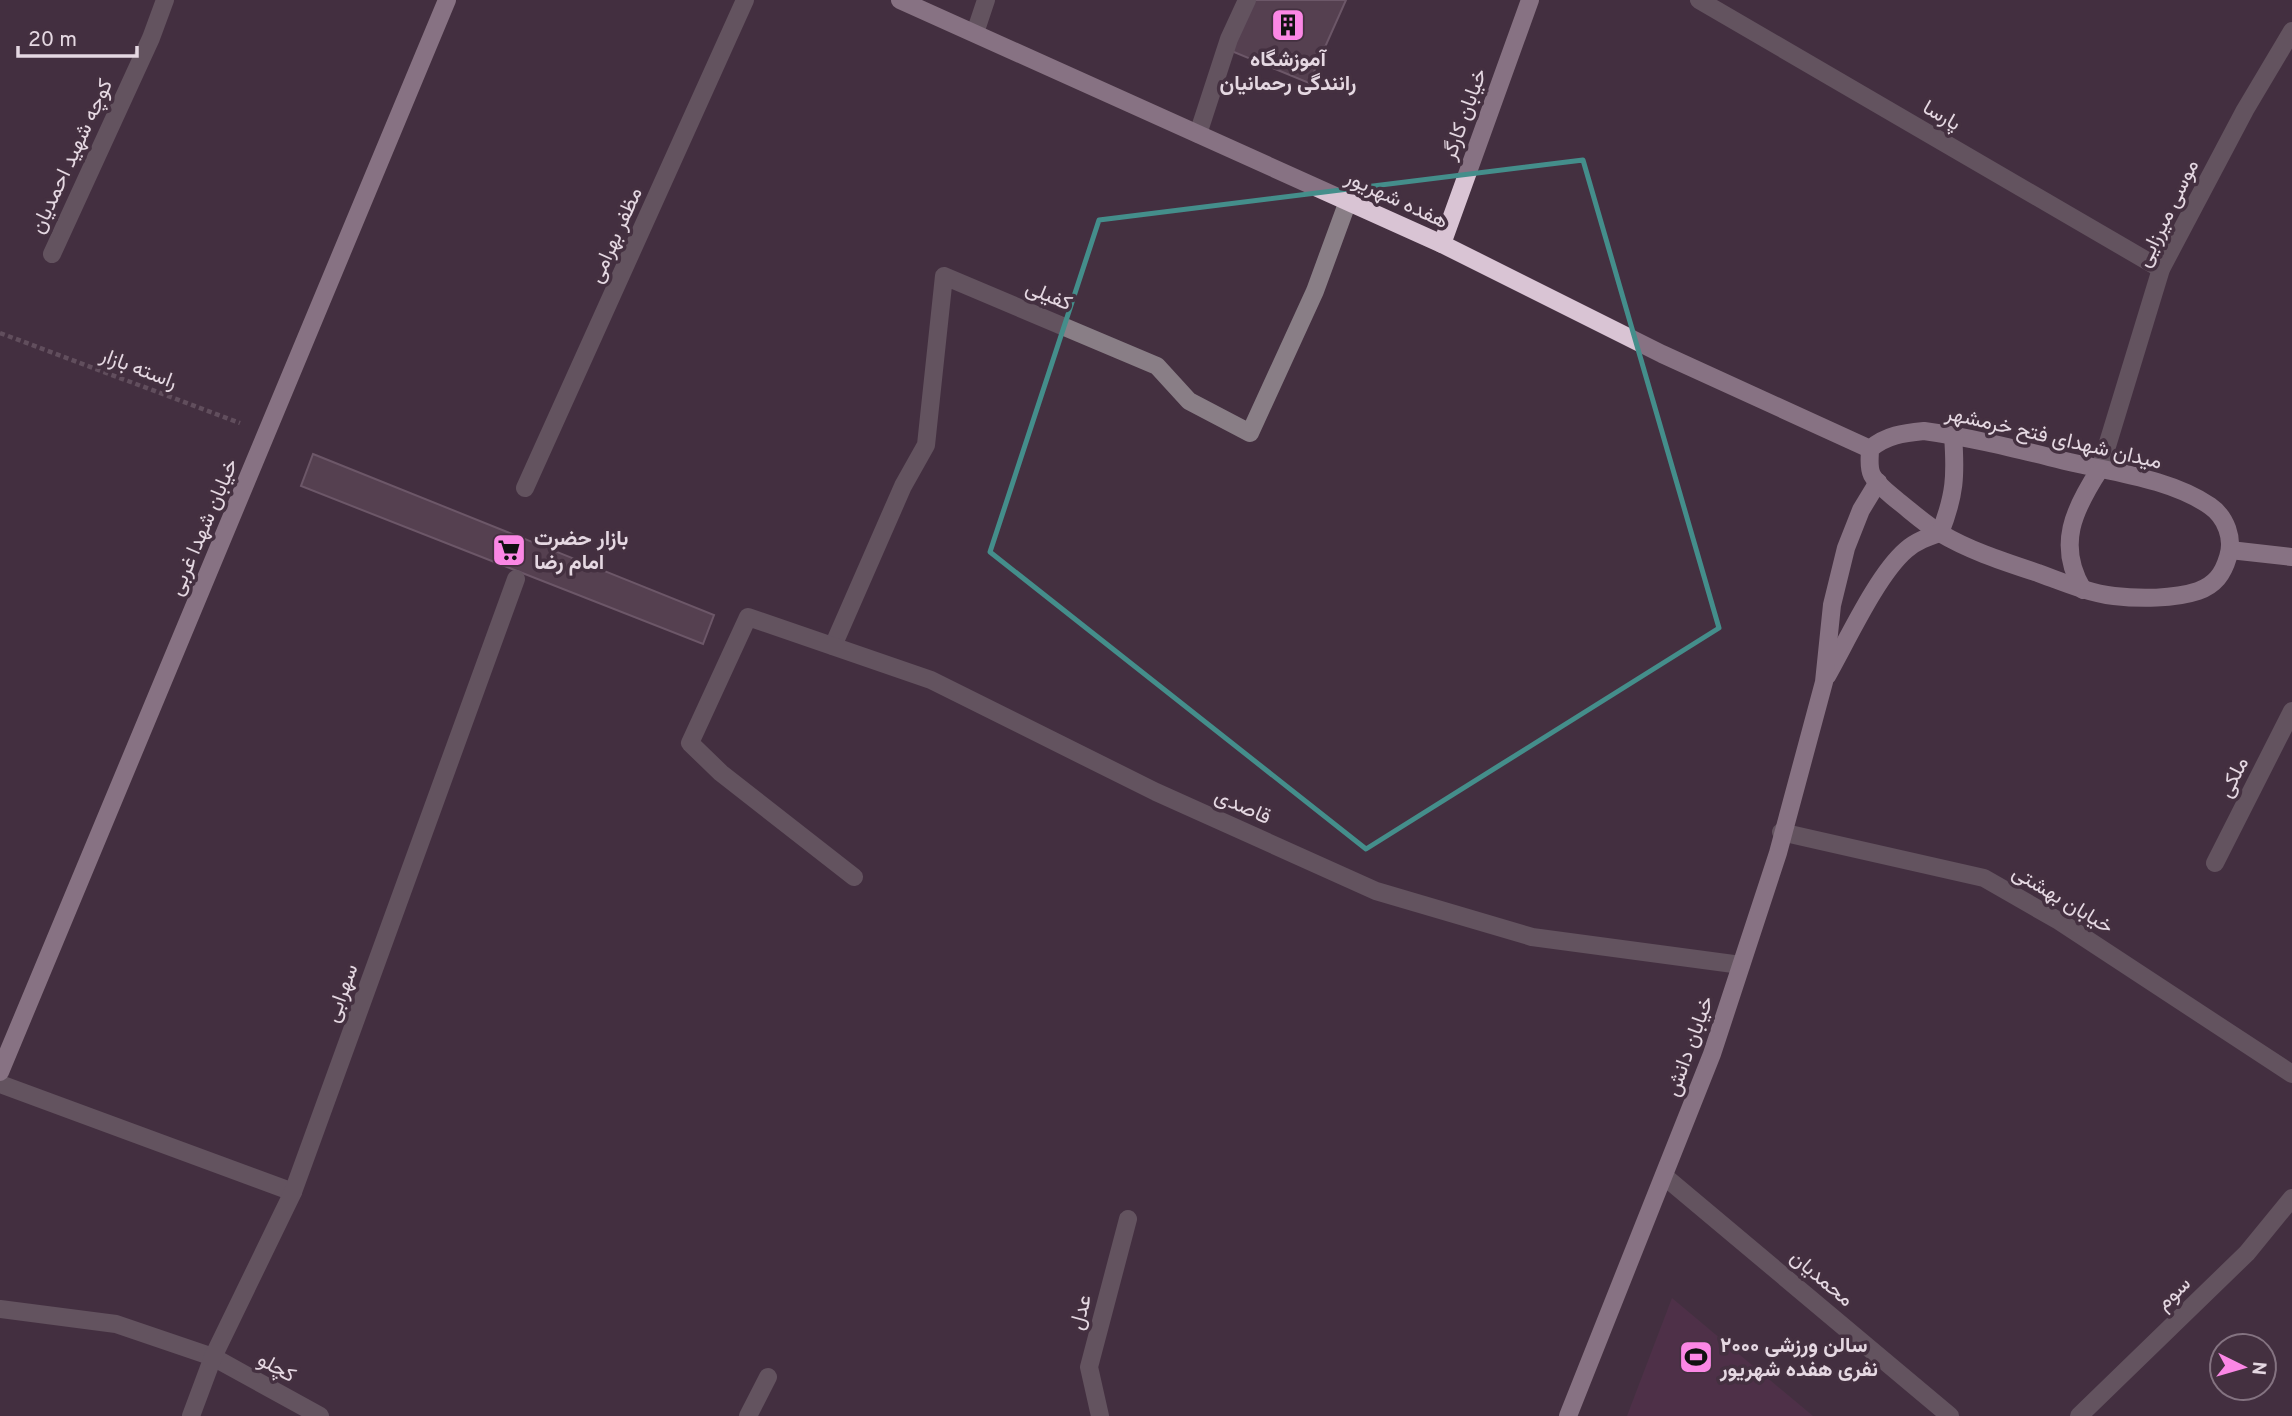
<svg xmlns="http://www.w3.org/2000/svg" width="2292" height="1416" viewBox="0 0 2292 1416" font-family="Overpass,Vazirmatn,sans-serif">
<rect width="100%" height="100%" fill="#443040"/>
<polygon fill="#5b3253" points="1672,1298 1813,1416 1627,1416"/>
<g fill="#6a5465" stroke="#9e8799" stroke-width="2">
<polygon points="1251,0 1346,0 1309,83 1229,50"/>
<polygon points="313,454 714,615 703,644 301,486"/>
</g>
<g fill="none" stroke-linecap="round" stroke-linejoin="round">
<polyline stroke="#857481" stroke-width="4.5" stroke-dasharray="5 3.5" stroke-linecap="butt" points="0,333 240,423"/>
<g stroke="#897e86" stroke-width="18">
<polyline points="1699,0 2161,269"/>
<polyline points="975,33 986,0"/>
<polyline points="1198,134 1229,39 1247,0"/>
<polyline points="52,254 151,38 165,0"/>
<polyline points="2100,469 2161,269 2245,110 2292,31"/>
<polyline points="525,488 745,0"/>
<polyline points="833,646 903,486 926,445 944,276 1157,366 1189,401 1250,433 1315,291 1348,201"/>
<polyline points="1781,832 1984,878 2059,921 2292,1074"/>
<polyline points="2215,863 2292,711"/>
<polyline points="854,877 721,773 690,743 748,617 931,680 1156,792 1376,891 1532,937 1741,965"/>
<polyline points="0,1084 293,1192"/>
<polyline points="1664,1176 1950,1416"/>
<polyline points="0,1309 116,1324 213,1357 320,1416"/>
<polyline points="191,1416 213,1357 293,1192 516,579"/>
<polyline points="748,1416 768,1377"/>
<polyline points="1100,1416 1089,1367 1128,1219"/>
<polyline points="2079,1416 2247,1253 2292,1198"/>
</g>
<g stroke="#d9c4d4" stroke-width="18">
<polyline points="900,0 1442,244 1662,354 1870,449"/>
<polyline points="1442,244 1530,0"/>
<path d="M1924,431c51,7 100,20 150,32 44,10 98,17 136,43 16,11 24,33 18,51 -5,17 -13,28 -30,34 -24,8 -59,8 -84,5 -26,-3 -51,-14 -76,-23 -33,-11 -68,-22 -98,-40 -15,-9 -28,-21 -42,-32 -8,-7 -21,-16 -26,-26 -4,-8 -2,-18 -2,-26 16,-14 34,-16 54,-18z"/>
<polyline points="2230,550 2292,557"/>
<path d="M2083,590c-27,-45 -9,-81 17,-121"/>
<path d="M1827,676c20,-35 50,-101 79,-126 10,-9 22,-13 34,-17 15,-38 16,-57 13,-98"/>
<polyline points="0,1072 447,0"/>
<polyline points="1568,1416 1712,1054 1778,853 1824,682 1832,605 1846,548 1861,510 1878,482"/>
</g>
</g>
<path d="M0 0H2292V1416H0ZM1583,160l136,468 -353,221 -376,-297 109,-332z" fill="#443040" fill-opacity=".55" fill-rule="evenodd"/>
<path fill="none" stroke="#448e8b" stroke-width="5" stroke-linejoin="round" d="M1583,160l136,468 -353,221 -376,-297 109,-332z"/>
<defs>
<g id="building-square" transform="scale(1.75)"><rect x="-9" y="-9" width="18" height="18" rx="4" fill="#fb87e5" stroke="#443040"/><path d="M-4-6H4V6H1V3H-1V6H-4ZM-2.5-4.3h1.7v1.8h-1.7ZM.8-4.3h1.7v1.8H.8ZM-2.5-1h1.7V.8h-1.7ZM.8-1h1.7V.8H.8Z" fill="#111"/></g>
<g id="supermarket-square" transform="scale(1.75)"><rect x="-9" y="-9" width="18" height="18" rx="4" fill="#fb87e5" stroke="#443040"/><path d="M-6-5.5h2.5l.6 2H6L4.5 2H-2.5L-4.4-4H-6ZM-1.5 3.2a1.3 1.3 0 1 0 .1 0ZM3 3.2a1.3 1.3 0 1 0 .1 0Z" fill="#111"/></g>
<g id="stadium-square" transform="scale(1.75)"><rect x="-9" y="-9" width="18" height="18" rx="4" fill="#fb87e5" stroke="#443040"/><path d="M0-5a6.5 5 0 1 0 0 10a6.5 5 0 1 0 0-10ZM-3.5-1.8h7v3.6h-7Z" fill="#111"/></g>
</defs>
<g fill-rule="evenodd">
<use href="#building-square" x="1288" y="25"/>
<use href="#supermarket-square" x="509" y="550"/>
<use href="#stadium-square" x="1696" y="1357"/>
</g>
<g text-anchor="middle" stroke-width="7" stroke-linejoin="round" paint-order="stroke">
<g font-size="21" font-weight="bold" fill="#e5d8e2" stroke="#443040" text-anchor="start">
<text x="1288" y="66" text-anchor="middle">آموزشگاه<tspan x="1288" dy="24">رانندگی رحمانیان</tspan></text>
<text x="534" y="545">بازار حضرت<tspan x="534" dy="24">امام رضا</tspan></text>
<text x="1720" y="1352">سالن ورزشی ۲۰۰۰<tspan x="1720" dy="24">نفری هفده شهریور</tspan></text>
</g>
<g font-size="21" fill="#e5d8e2" stroke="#443040">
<text transform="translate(1464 114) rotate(-70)" y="7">خیابان کارگر</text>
<text transform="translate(1942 115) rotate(30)" y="7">پارسا</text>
<text transform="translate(71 156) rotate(-65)" y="7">کوچه شهید احمدیان</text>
<text transform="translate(1397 199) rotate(25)" y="7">هفده شهریور</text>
<text transform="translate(2167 213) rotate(-64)" y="7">موسی میرزایی</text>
<text transform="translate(615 235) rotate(-66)" y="7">مظفر بهرامی</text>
<text transform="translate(1049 295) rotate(23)" y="7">کفیلی</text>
<text transform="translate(139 368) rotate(21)" y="7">راسته بازار</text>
<text transform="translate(2054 437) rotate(13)" y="7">میدان شهدای فتح خرمشهر</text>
<text transform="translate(203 527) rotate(-67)" y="7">خیابان شهدا غربی</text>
<text transform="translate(2233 777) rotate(-63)" y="7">ملکی</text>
<text transform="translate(1243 806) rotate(24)" y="7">قاصدی</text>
<text transform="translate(2063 899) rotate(31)" y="7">خیابان بهشتی</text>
<text transform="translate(341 993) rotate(-70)" y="7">سهرابی</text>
<text transform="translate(1689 1046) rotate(-70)" y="7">خیابان دانش</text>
<text transform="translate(1822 1278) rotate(40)" y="7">محمدیان</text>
<text transform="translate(2173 1293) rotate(-44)" y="7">سوم</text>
<text transform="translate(1080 1312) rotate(-75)" y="7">عدل</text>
<text transform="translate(277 1367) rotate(29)" y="7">کچلو</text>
</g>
</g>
<g transform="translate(2243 1367) rotate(95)"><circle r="33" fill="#443040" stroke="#847381" stroke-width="2"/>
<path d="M0-5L12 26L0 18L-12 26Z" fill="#fb87e5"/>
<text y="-10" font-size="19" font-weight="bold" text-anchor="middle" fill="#e5d8e2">N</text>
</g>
<path d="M18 46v10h119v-10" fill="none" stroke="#e5d8e2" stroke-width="3.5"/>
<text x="28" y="46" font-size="21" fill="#e5d8e2" stroke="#443040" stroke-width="5" paint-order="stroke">20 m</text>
</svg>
